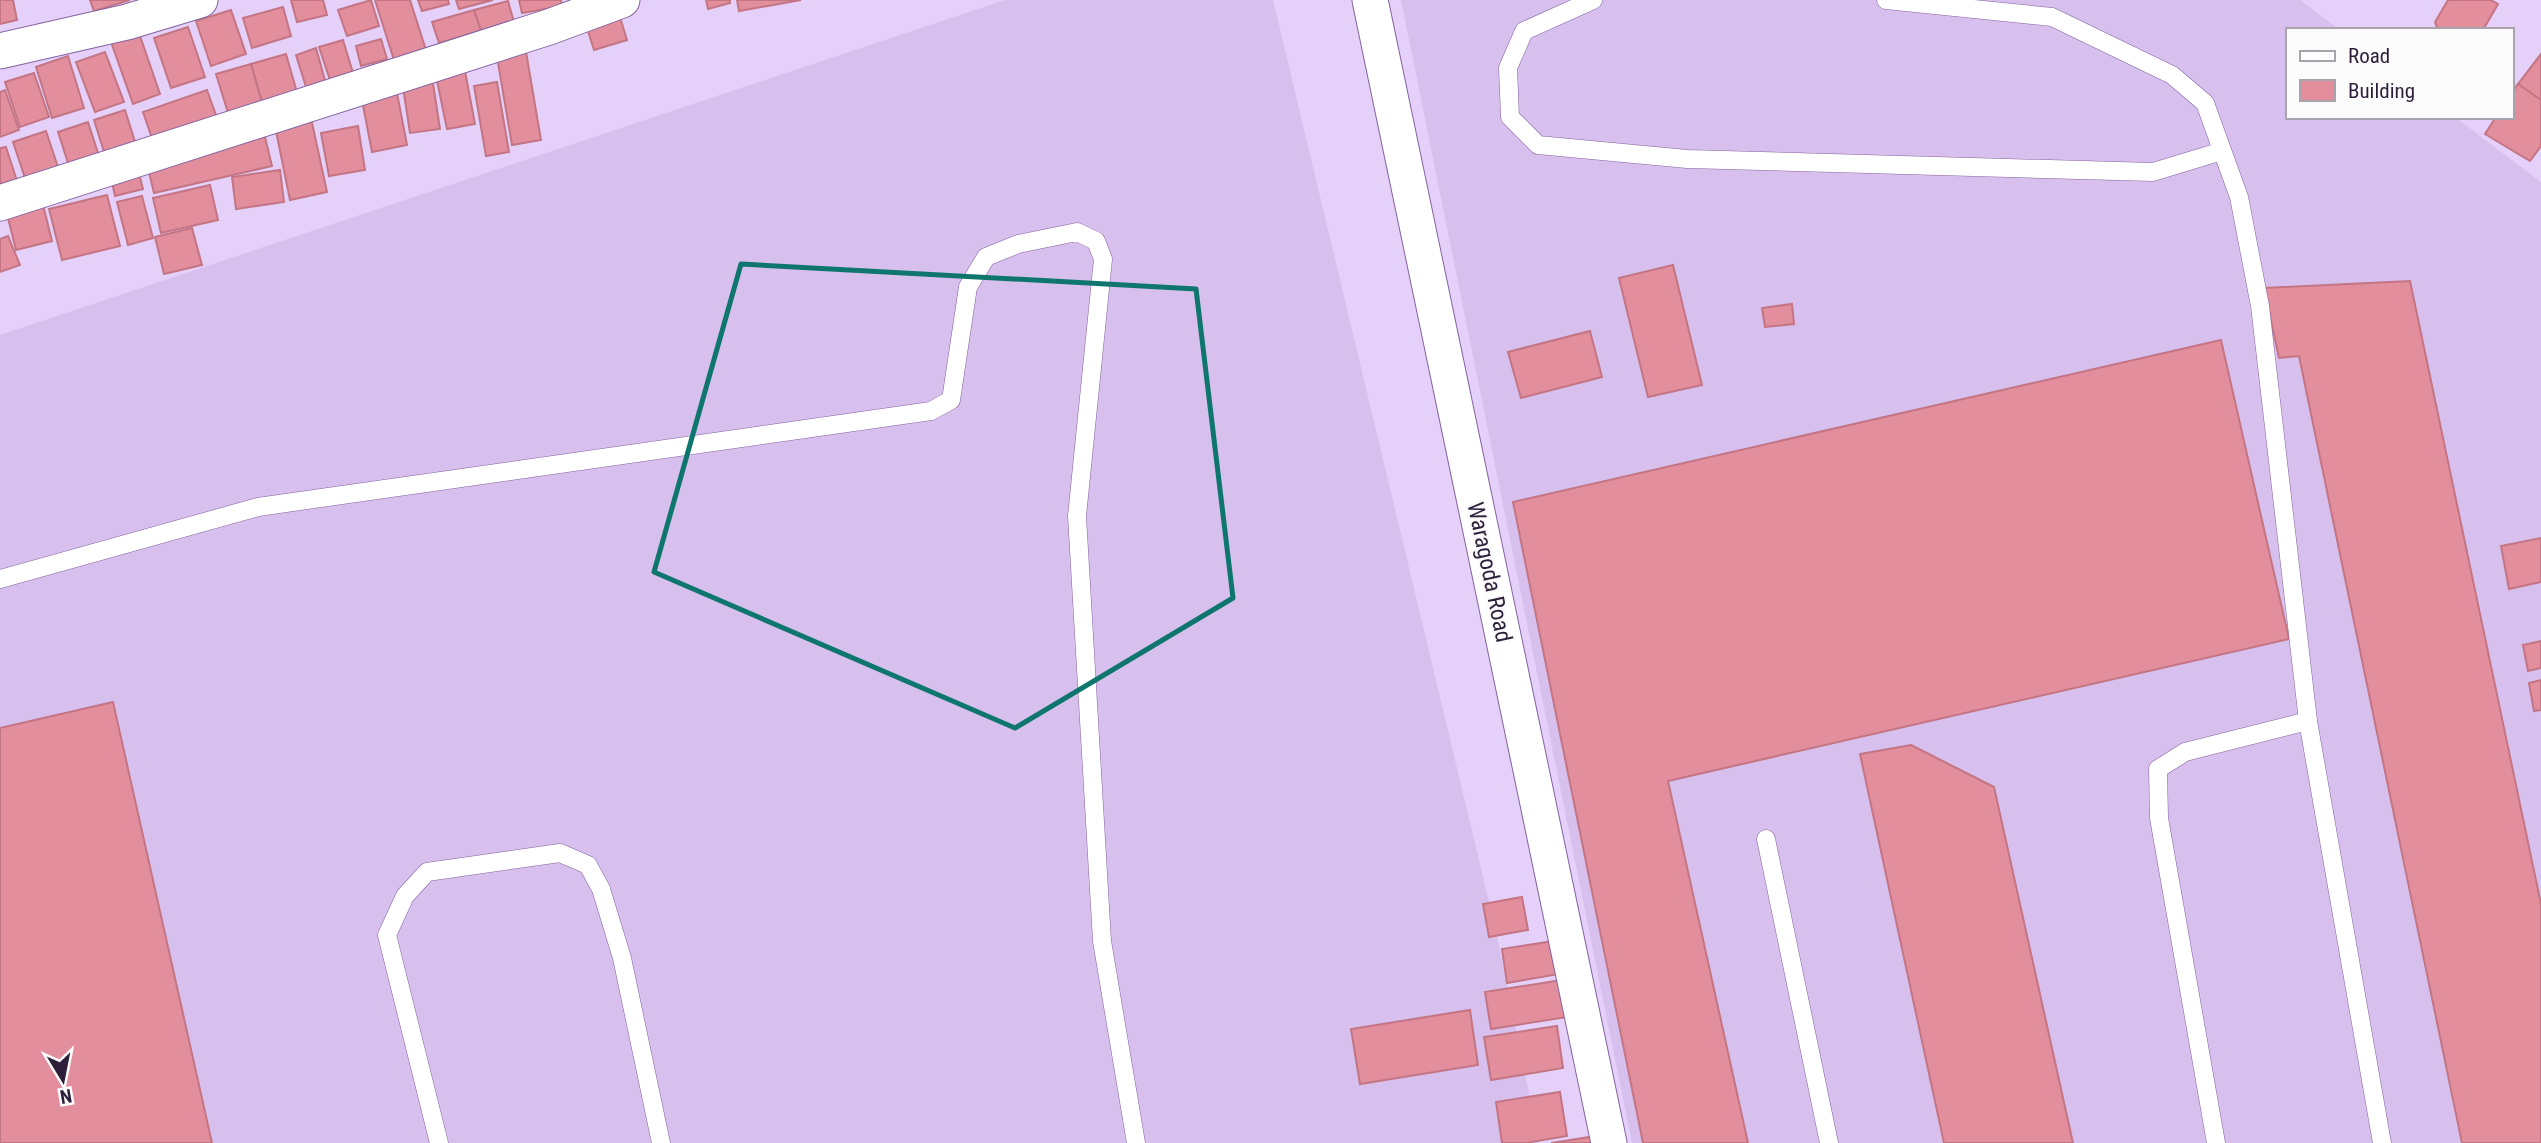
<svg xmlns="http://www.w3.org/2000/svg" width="2541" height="1143" viewBox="0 0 2541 1143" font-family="'Roboto Condensed',sans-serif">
<rect width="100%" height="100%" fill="#e5d0f9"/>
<g fill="#d7c0ed">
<polygon points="1005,0 1273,0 1496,931 1539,1143 0,1143 0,335"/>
<polygon points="1401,0 2300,0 2340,30 2287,30 2287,117 2455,117 2541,182 2541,1143 1632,1143"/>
</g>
<g fill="#e28e9d" stroke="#c47584" stroke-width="2">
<polygon points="0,0 13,0 17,20 0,24"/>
<polygon points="90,0 130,0 94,11"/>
<polygon points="291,0 323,0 327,15 297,22"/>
<polygon points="371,0 379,26 347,36 338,10"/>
<polygon points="375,0 410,0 426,50 394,60"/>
<polygon points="418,0 448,0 449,4 422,11"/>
<polygon points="456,0 493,0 459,9"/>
<polygon points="519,0 561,0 562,6 522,13"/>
<polygon points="706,0 730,0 730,3 708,9"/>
<polygon points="737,0 801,0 739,11"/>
<polygon points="2448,0 2491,0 2498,4 2483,30 2438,30 2435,22"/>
<polygon points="508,1 514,22 481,31 474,10"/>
<polygon points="283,7 291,36 252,48 243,18"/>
<polygon points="231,10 246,54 211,66 196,21"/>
<polygon points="474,10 481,31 439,43 432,22"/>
<polygon points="620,17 627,40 594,50 587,28"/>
<polygon points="188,27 205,77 171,88 154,38"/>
<polygon points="139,33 160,94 133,104 111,42"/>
<polygon points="381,39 387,59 361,66 356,46"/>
<polygon points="343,40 354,76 331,83 319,47"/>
<polygon points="525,46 541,140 512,145 496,51"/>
<polygon points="316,48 326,84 307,90 296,55"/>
<polygon points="105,52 124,102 95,112 76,62"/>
<polygon points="286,54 298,96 263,106 251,64"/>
<polygon points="2541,54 2541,101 2518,84"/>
<polygon points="68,56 84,108 52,118 36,67"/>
<polygon points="251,64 263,106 229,116 216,74"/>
<polygon points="465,71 475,124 447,129 436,76"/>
<polygon points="34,73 49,117 20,127 5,82"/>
<polygon points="497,82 509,152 486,156 474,86"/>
<polygon points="433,83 440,129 410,133 403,87"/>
<polygon points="2518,84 2541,100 2541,146 2530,161 2485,134 2496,117 2511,117 2511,94"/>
<polygon points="396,88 407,145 372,152 361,95"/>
<polygon points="5,90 19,130 0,137 0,92"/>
<polygon points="207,90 217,118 153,141 143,112"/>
<polygon points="125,110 136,145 105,155 94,120"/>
<polygon points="311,118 327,192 290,200 275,126"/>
<polygon points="88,122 99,156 69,166 58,132"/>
<polygon points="358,126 365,170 329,176 321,133"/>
<polygon points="46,131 59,170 26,181 13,142"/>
<polygon points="265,137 272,166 154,193 147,164"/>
<polygon points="6,147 18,184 0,190 0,148"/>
<polygon points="137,166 143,189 115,196 110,173"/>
<polygon points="280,170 284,202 236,209 232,177"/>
<polygon points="210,185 218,220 161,233 153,198"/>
<polygon points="107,195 120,246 62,260 49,209"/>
<polygon points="142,196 153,238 128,245 117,202"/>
<polygon points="42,201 52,241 16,250 6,210"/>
<polygon points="192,228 202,265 164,274 155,237"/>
<polygon points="8,236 20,265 0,272 0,239"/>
<polygon points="1673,265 1702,385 1648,397 1619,278"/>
<polygon points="2410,281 2541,904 2541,1143 2462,1143 2299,356 2279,358 2264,288"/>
<polygon points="1792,304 1794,324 1765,327 1762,308"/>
<polygon points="1590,331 1602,377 1521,398 1508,352"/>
<polygon points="2221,340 2289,639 1668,781 1748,1143 1643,1143 1513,502"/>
<polygon points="2541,538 2541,582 2509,589 2501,546"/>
<polygon points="2541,641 2541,668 2528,671 2523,645"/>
<polygon points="2541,680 2541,710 2534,711 2529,683"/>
<polygon points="113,702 212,1143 0,1143 0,728"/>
<polygon points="1911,745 1994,787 2073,1143 1944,1143 1860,754"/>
<polygon points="1522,897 1528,930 1489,937 1483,904"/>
<polygon points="1554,941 1559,974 1507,983 1502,949"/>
<polygon points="1568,979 1574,1016 1491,1029 1485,992"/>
<polygon points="1470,1010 1478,1065 1360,1084 1351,1029"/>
<polygon points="1557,1026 1563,1068 1491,1080 1484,1037"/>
<polygon points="1560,1092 1567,1136 1525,1143 1502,1143 1496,1102"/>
<polygon points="1596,1136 1597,1143 1551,1143"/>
</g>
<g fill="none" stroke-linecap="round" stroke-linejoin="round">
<g stroke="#8462a0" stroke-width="19">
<g id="lane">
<polyline points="1593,0 1524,31 1508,68 1510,117 1538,145 1687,159 2153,172 2222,151"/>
<polyline points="1886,0 2052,17 2172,75 2205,103 2239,197 2260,306 2308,721 2382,1143"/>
<polyline points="0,579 258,507 931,411 951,400 968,287 986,257 1018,244 1077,232 1096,241 1103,259 1077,516 1102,941 1136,1143"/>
<polyline points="1766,839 1829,1143"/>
<polyline points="439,1143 387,935 405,896 427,872 560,853 588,865 601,889 622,958 661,1143"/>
<polyline points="2216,1143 2159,818 2158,769 2185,752 2308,721"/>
</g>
</g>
<g stroke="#8462a0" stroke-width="37">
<g id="street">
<polyline points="1370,0 1609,1143"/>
<polyline points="0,51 127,22 200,0"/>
<polyline points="0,203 549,27 622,0"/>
</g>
</g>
<use href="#lane" stroke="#fff" stroke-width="18"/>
<use href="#street" stroke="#fff" stroke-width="35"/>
</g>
<path fill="none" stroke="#0f766e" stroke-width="5" stroke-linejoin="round" d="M741,264l455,25 37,309 -218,130 -361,-156z"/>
<g text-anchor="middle" stroke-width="5" stroke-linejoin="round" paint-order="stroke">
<g font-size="23" fill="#2d1f39" stroke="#fbfbfb">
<text transform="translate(1490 572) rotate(78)" y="8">Waragoda Road</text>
</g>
</g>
<rect x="2286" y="28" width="228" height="91" fill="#fbfbfb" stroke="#a9a3ad" stroke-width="2"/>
<rect x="2300" y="51" width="35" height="10" fill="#ffffff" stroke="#a9a3ad" stroke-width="2"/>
<text x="2348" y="63" font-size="21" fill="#2d1f39">Road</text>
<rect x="2300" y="80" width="35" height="21" fill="#e28e9d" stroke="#a9a3ad" stroke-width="2"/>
<text x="2348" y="98" font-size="21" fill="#2d1f39">Building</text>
<g transform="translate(63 1080) rotate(170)" stroke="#fbfbfb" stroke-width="5" paint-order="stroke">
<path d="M0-5L12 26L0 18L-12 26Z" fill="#2d1f39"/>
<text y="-10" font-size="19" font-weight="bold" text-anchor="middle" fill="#2d1f39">N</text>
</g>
</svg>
